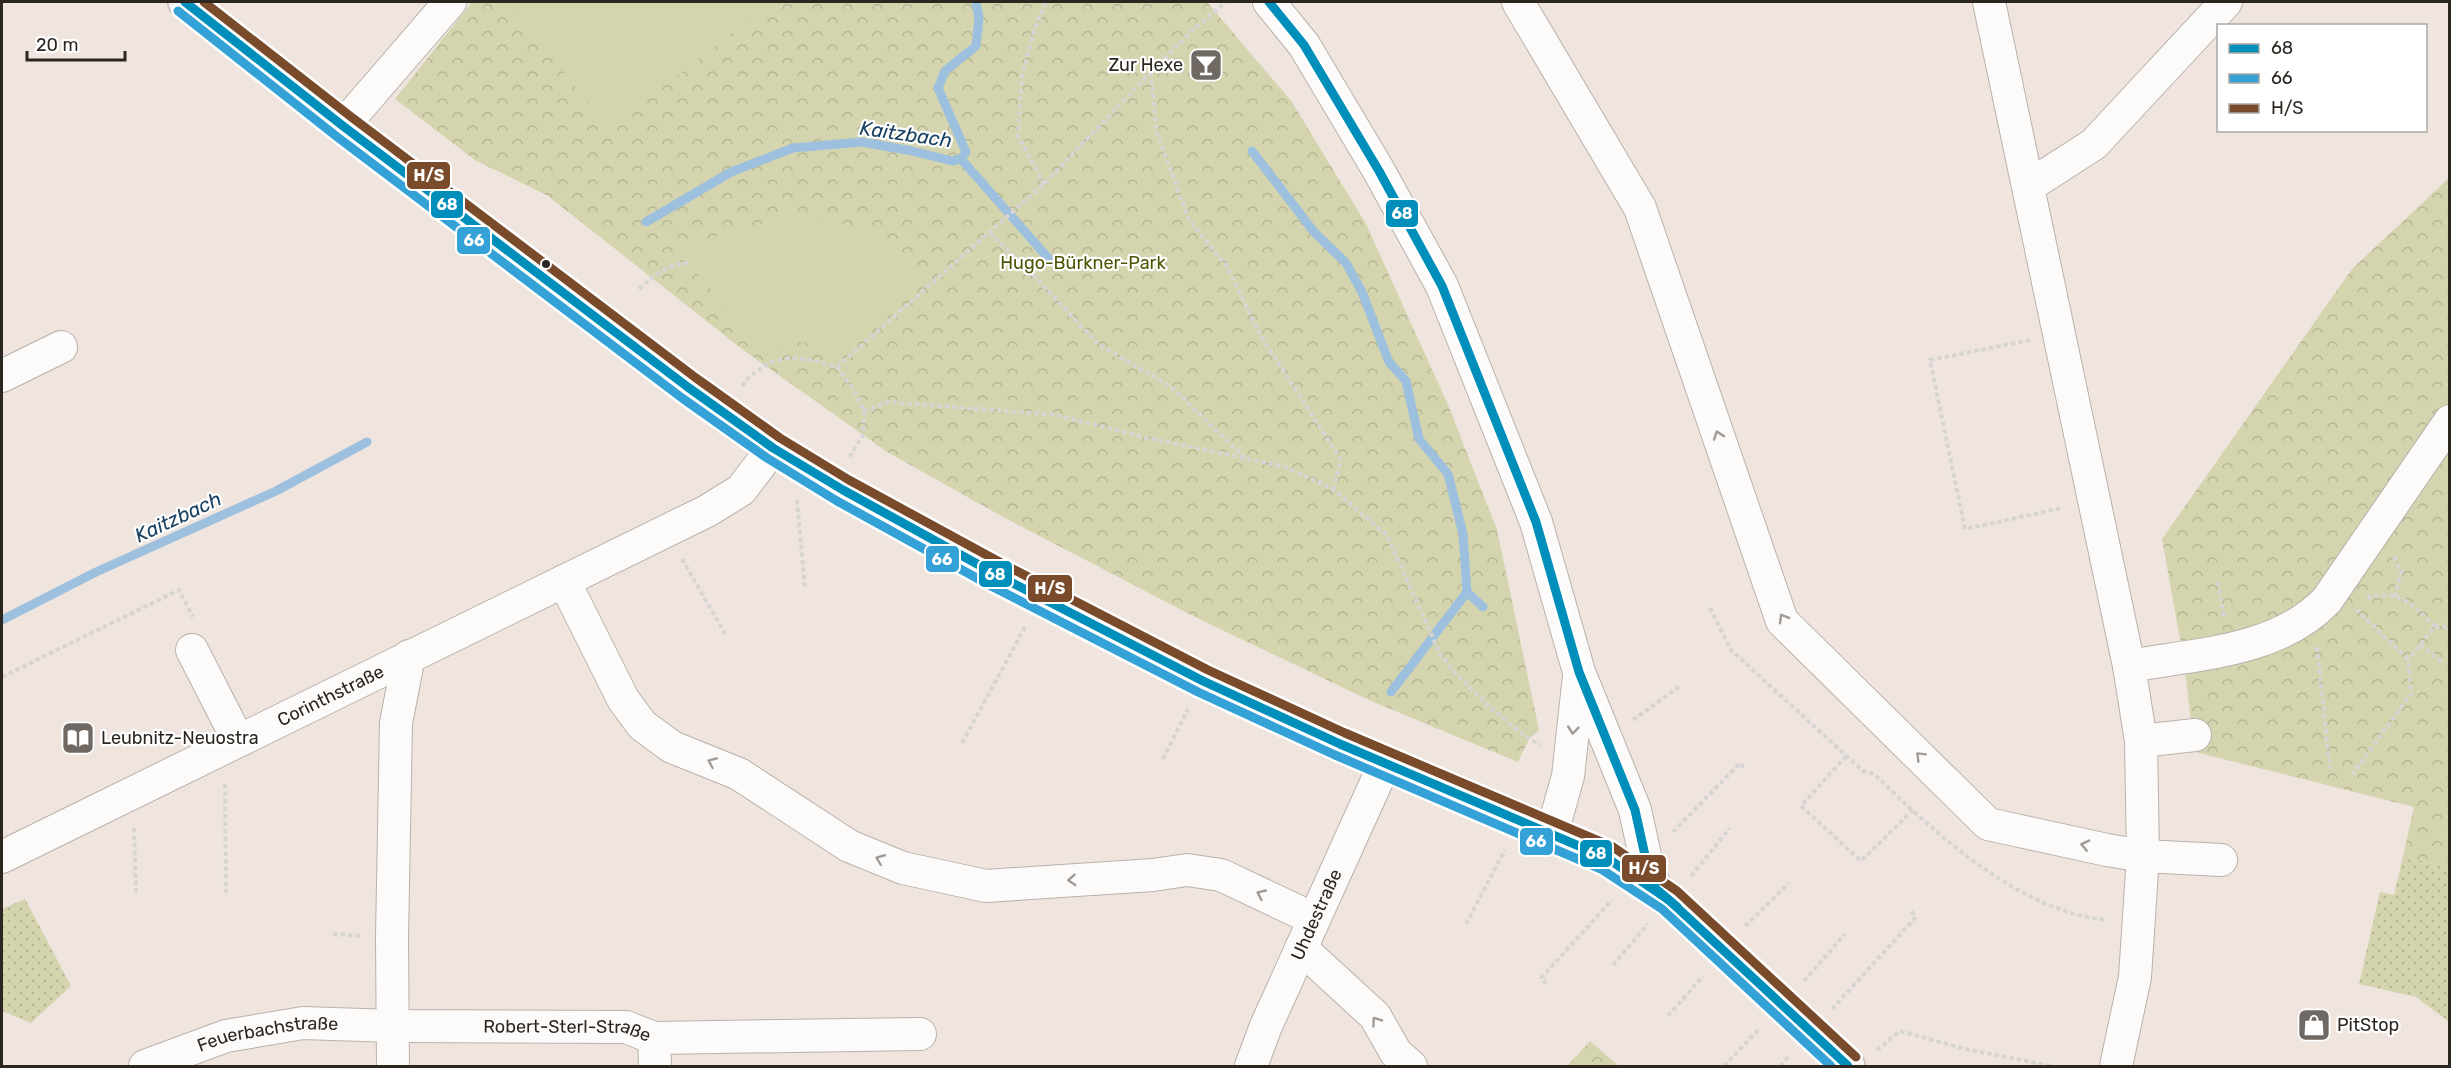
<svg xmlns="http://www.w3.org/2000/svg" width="2451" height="1068" viewBox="0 0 2451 1068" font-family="Rubik,sans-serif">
<defs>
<pattern id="grass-dots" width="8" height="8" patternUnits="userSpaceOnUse" patternTransform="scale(1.5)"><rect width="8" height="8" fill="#d4d4ae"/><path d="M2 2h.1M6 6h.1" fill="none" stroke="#b6b695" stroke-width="1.8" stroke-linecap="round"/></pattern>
<pattern id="forest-crowns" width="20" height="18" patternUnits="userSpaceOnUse" patternTransform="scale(1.5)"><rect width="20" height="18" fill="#d4d4ae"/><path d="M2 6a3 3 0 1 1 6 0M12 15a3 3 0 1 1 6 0" fill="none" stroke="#b6b695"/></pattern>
</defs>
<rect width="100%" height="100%" fill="#efe5de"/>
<g fill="url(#grass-dots)">
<polygon points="2403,856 2449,868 2449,1022 2416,997 2359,984 2380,892 2394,895"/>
<polygon points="25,899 71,986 31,1023 2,1011 2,909"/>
</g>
<g fill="url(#forest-crowns)">
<polygon points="472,2 1207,2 1292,102 1366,224 1449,407 1497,530 1539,730 1529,739 1518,762 1371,701 1197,618 1005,518 887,452 742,349 548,196 475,160 395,99"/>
<polygon points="2449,178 2449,868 2403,856 2414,807 2195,752 2183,656 2162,539 2352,269"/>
<polygon points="1590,1041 1619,1066 1567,1066"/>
</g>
<g fill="#d4d4ae">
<polygon points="508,2 772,2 609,129"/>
<path d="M797,217l63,10 68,45 -89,84c-29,-19 -47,-16 -78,-4l-80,-99c35,-22 76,-28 116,-36z"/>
</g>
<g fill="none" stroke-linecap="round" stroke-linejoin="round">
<g stroke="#9dc0df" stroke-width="9">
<polyline points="1252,151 1314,232 1346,263 1362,292 1389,362 1406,381 1419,439 1448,474 1463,534 1467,592 1483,607"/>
<polyline points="961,159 1049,259"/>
<polyline points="646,222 731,172 793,148 862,142 912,151 952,161 961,159 966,152 938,88 945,71 976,46 979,18 976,2"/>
<polyline points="2,620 96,572 276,491 367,442"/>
<polyline points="1391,692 1467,592"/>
</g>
<g stroke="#b9b1ac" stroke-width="34">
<g id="minor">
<polyline points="1269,2 1304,45 1379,171 1442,286 1536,522 1579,672 1635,810 1646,860 1656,889"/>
<polyline points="1518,2 1640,208 1782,621 1988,824 2107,850 2143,856 2221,860"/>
<polyline points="1989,2 2129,666 2141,741 2143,856 2135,977 2116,1066"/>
<polyline points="343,126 450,2"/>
<polyline points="2029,186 2094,144 2226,2"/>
<polyline points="2,376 61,347"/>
<polyline points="564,581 623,699 642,725 672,747 739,774 849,846 903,868 986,886 1153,875 1187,870 1221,875 1314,919"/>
<polyline points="192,650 238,740"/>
<path d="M2129,666c67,-12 149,-14 198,-66l123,-179"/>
<polyline points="2141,741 2195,735"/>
<polyline points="1552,833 1568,776 1579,676"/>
<path id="s1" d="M2,857l705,-346 34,-21 32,-42"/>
<polyline points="1301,948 1375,1016 1396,1053 1411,1066"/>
<polyline points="654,1038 655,1066"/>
<path id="s2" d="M145,1066l81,-30 77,-13 90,3 233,1 28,11 266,-4"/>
<polyline points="393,1066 392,938 396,723 409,656"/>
<path id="s3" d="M1251,1066l15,-40 119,-263"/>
</g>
</g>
<g stroke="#c7bbbb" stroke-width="36">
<polyline id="major" points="185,2 343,126 689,388 773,448 843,490 999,576 1203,681 1340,744 1607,858 1669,900 1848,1066"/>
</g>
<g stroke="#d7d5d3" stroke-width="4" stroke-dasharray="4.5 3" stroke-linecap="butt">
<polyline points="1151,72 1157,133 1189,220 1226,265 1261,336 1341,460 1333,489"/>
<polyline points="1044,184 1018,136 1022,76 1034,31 1046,2"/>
<polyline points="990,233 1036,278 1098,344 1170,386 1245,458"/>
<path d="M639,289c15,-14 29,-25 50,-26"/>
<polyline points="2030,340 1930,360 1965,529 2062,508"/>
<polyline points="837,367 1044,184 1151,72 1196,27 1226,2"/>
<polyline points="742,386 750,376 771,362 789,358 811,360 837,367 854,390 864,411 863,435 849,458"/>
<path d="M864,411l24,-9 168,13 83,21 147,31 47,22 54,46 54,121c21,25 70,74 99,89"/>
<polyline points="797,500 805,589"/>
<polyline points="2394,557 2401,572 2395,597"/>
<polyline points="682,559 727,637"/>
<polyline points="2218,582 2224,618"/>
<path d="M2367,598c33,-10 46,8 68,28l-27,34"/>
<path d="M1710,608l21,42 132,121 11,3c61,59 145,138 234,146"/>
<polyline points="2435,626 2450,627"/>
<polyline points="2420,645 2443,663"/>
<polyline points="2317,647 2330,769"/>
<polyline points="2,677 179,590 193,617"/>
<polyline points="1633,720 1681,685"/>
<polyline points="962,743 1025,627"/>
<polyline points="1846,756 1801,806 1861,861 1913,810"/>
<polyline points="1163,759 1188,709"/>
<polyline points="2352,775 2411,694 2408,660 2357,610"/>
<polyline points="225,784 226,893"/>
<polyline points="134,828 136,893"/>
<polyline points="1673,832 1740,763 1745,769"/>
<polyline points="1691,876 1730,828"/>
<polyline points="1466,924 1505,850"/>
<polyline points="1745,926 1789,883"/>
<polyline points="333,934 361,936"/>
<polyline points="1613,965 1648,924"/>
<polyline points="1804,981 1845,934"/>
<polyline points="1546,984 1541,978 1612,900"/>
<polyline points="1832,1009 1916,917 1910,910"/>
<polyline points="1668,1016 1703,976"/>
<polyline points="1877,1050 1900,1031 1965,1049 2052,1066"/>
<polyline points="1724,1066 1760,1028"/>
<polyline points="1780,1066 1790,1055"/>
</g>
<use href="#minor" stroke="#fdfbfa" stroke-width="32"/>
<use href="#major" stroke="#f8f3f3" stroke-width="33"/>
<g stroke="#fff" stroke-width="14">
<g id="bus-1">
<polyline points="185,2 343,126 689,388 773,448 843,490 999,576 1203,681 1340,744 1607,858 1669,900 1848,1066"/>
<polyline points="1269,2 1304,45 1379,171 1442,286 1536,522 1579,672 1635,810 1646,860 1656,889 1677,907"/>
</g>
</g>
<g stroke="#fff" stroke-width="14">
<polyline id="bus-2" points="178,11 336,136 682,398 767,458 837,501 993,587 1198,692 1335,755 1601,869 1662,909 1831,1066"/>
</g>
<g stroke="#fff" stroke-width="14">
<polyline id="bus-3" points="204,2 350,116 696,378 780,438 849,480 1005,565 1208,670 1345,733 1613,847 1677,891 1856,1057"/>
</g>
<use href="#bus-1" stroke="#008fba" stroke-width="9"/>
<use href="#bus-2" stroke="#35a2d7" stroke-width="9"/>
<use href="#bus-3" stroke="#7a4b2a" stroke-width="9"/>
</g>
<defs><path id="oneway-chevron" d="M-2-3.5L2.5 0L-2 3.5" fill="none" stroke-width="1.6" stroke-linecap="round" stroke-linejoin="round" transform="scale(1.5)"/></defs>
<g stroke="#9f9b98">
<use href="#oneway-chevron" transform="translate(1718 435) rotate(-109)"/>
<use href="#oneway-chevron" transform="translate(1783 618) rotate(-120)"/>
<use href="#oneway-chevron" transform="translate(1573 730) rotate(96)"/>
<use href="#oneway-chevron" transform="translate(1920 756) rotate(-135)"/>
<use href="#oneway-chevron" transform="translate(712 762) rotate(-156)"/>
<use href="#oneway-chevron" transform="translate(2085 845) rotate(-167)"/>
<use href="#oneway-chevron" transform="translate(880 859) rotate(-158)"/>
<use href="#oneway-chevron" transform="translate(1072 880) rotate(176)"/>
<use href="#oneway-chevron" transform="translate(1261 894) rotate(-155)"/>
<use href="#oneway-chevron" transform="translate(1376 1021) rotate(-125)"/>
</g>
<defs>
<g id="bar-square" transform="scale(1.725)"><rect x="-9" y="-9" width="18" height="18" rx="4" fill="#706963" stroke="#fff"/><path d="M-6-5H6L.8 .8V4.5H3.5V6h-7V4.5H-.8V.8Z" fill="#fff"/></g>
<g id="library-square" transform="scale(1.725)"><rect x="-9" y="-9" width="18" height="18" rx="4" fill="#706963" stroke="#fff"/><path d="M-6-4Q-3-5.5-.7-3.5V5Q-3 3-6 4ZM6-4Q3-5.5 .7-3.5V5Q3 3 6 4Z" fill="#fff"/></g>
<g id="shop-square" transform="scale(1.725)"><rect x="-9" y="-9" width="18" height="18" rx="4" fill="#706963" stroke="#fff"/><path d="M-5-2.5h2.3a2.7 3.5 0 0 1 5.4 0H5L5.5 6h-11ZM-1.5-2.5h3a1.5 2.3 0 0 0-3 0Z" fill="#fff"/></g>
</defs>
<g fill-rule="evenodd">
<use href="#bar-square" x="1206" y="65"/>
<use href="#library-square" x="78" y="738"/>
<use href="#shop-square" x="2314" y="1025"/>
</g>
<circle fill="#2c2621" stroke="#fff" stroke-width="2" cx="546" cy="264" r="5"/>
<g text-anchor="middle" stroke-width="4.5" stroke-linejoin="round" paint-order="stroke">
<g font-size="18" fill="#2c2621" stroke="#fff" text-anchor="start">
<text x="1183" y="71" text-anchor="end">Zur Hexe</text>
<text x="101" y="744">Leubnitz-Neuostra</text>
<text x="2337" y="1031">PitStop</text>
</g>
<g font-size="18" fill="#4d5504" stroke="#fff">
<text x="1083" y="269">Hugo-Bürkner-Park</text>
</g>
<g font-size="18" fill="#2c2621" stroke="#fff">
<text dy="6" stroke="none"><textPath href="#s1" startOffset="366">Corinthstraße</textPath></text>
<text dy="6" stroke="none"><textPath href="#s3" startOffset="165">Uhdestraße</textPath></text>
<text dy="6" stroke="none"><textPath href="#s2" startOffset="429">Robert-Sterl-Straße</textPath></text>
<text dy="6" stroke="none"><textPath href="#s2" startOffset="128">Feuerbachstraße</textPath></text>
</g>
<g font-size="20" font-style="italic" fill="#194161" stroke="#fff">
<text transform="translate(906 134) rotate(8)" y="7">Kaitzbach</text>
<text transform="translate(178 517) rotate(-25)" y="7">Kaitzbach</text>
</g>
</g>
<g stroke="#fff" stroke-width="2">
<rect x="406" y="161" width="45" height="29" rx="6" fill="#7a4b2a"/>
<rect x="430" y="190" width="34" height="29" rx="6" fill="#008fba"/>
<rect x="1385" y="199" width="34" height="29" rx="6" fill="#008fba"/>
<rect x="456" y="226" width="35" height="29" rx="6" fill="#35a2d7"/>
<rect x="925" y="545" width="35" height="28" rx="6" fill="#35a2d7"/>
<rect x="978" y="560" width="35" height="28" rx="6" fill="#008fba"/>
<rect x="1027" y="574" width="46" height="29" rx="6" fill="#7a4b2a"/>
<rect x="1519" y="827" width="35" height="29" rx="6" fill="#35a2d7"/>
<rect x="1579" y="839" width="34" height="29" rx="6" fill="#008fba"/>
<rect x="1621" y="854" width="46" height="29" rx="6" fill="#7a4b2a"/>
</g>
<g font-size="16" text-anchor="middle" font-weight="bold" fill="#fff">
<text x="429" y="181">H/S</text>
<text x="447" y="210">68</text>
<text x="1402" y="219">68</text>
<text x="474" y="246">66</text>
<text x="942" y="565">66</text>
<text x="995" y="580">68</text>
<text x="1050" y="594">H/S</text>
<text x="1536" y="847">66</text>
<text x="1596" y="859">68</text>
<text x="1644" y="874">H/S</text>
</g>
<rect width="2451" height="1068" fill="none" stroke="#2c2621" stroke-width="6"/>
<rect x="2217" y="24" width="210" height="108" fill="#ffffff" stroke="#aba8a6" stroke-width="1.5"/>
<rect x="2229" y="44" width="30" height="9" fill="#008fba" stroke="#aba8a6" stroke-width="1.5"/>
<text x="2271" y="54" font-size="18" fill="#2c2621">68</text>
<rect x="2229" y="74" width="30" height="9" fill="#35a2d7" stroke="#aba8a6" stroke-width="1.5"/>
<text x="2271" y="84" font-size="18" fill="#2c2621">66</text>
<rect x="2229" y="104" width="30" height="9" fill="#7a4b2a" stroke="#aba8a6" stroke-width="1.5"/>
<text x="2271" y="114" font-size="18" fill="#2c2621">H/S</text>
<path d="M27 51v9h98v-9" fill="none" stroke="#2c2621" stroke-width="3"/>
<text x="36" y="51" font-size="18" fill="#2c2621" stroke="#ffffff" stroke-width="4.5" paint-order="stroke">20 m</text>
</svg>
